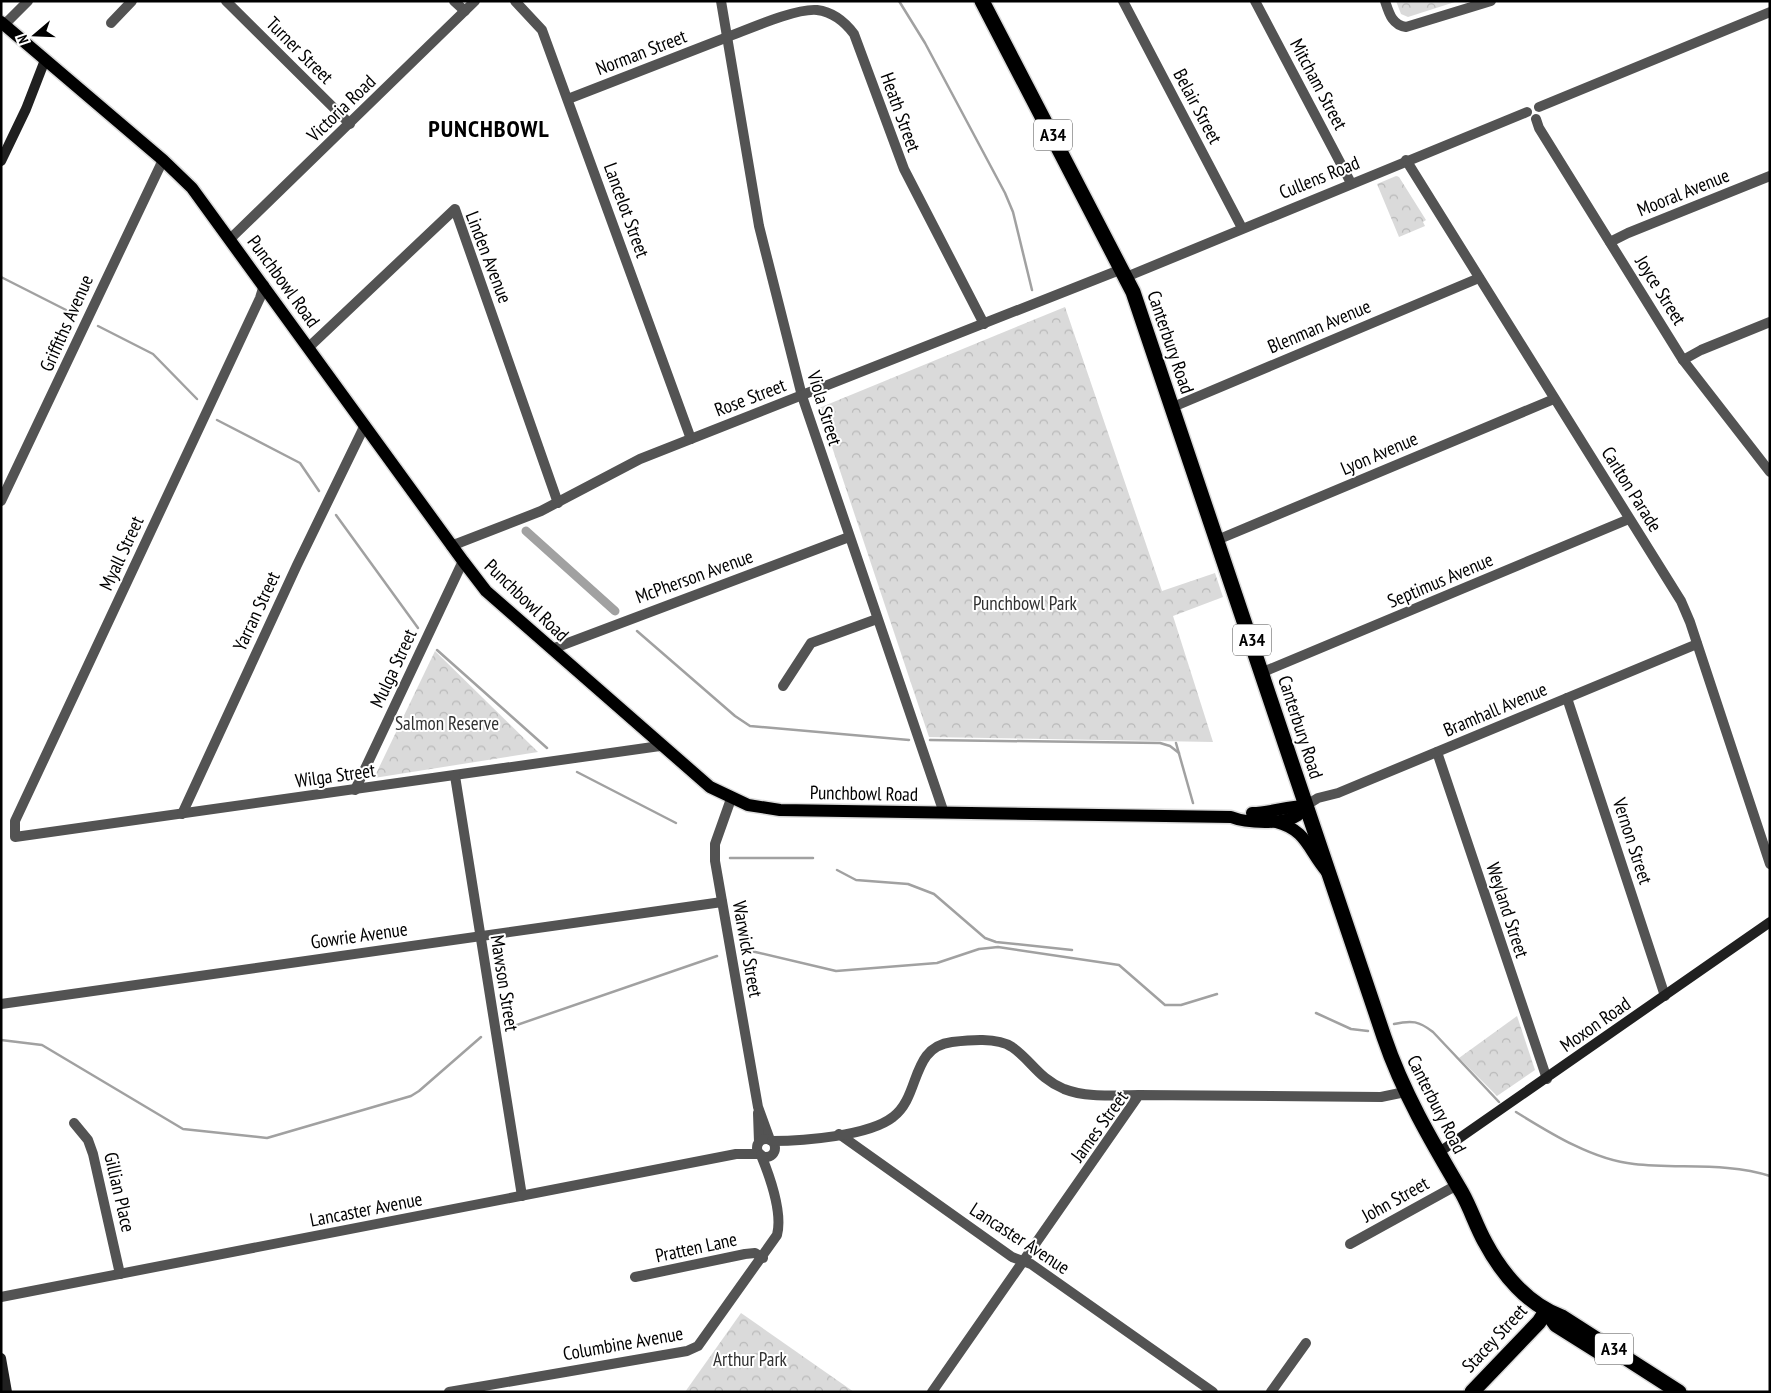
<svg xmlns="http://www.w3.org/2000/svg" width="1771" height="1393" viewBox="0 0 1771 1393" font-family="'PT Sans Narrow',sans-serif">
<defs>
<pattern id="park-crowns" width="20" height="18" patternUnits="userSpaceOnUse" patternTransform="scale(1.25)"><rect width="20" height="18" fill="#dadada"/><path d="M2 6a3 3 0 1 1 6 0M12 15a3 3 0 1 1 6 0" fill="none" stroke="#b9b9b9"/></pattern>
</defs>
<rect width="100%" height="100%" fill="#fff"/>
<g fill="url(#park-crowns)">
<polygon points="1396,1 1458,1 1408,17 1401,14"/>
<polygon points="1396,176 1399,177 1426,220 1423,222 1425,226 1399,237 1377,184"/>
<polygon points="1065,307 1162,591 1215,573 1223,597 1173,616 1213,742 929,737 819,408"/>
<polygon points="435,651 538,752 374,778"/>
<polygon points="1517,1016 1535,1070 1497,1096 1459,1058"/>
<polygon points="741,1313 854,1392 685,1392"/>
</g>
<g fill="none" stroke-linecap="round" stroke-linejoin="round">
<g stroke="#a1a1a1" stroke-width="2.5">
<polyline points="899,1 925,43 1005,193 1013,212 1032,290"/>
<polyline points="1,277 74,314"/>
<polyline points="98,326 153,354 197,399"/>
<polyline points="217,420 300,463 319,491"/>
<polyline points="336,515 418,628"/>
<polyline points="637,631 735,716 750,726 909,740"/>
<polyline points="437,650 547,748"/>
<polyline points="930,740 1160,743 1170,746 1179,753"/>
<polyline points="1176,743 1193,803"/>
<polyline points="577,772 676,823"/>
<polyline points="730,858 813,858"/>
<polyline points="837,870 856,880 908,884 934,894 985,938 996,942 1072,950"/>
<polyline points="745,952 751,951 836,971 937,963 979,949 998,947 1119,965 1165,1005 1181,1005 1217,994"/>
<polyline points="1316,1013 1351,1029 1368,1031"/>
<path d="M1394,1024c18,-4 25,-3 39,8l66,70"/>
<polyline points="508,1028 717,956"/>
<polyline points="1,1040 42,1045 183,1129 267,1138 411,1096 419,1091 481,1037"/>
<path d="M1516,1112c34,21 77,48 118,52 44,5 93,-2 136,12"/>
</g>
<polyline stroke="#a1a1a1" stroke-width="9" points="526,531 615,611"/>
<g stroke="#dbdbdb" stroke-width="15">
<g id="primary">
<path d="M1,22l162,138 29,28 271,373 23,30 224,196 38,18 32,5 451,7c15,6 53,8 67,-2 3,-2 5,-7 7,-9"/>
<path d="M1252,813c19,0 35,-7 53,-7"/>
<path d="M1276,822c31,8 32,28 51,50"/>
</g>
</g>
<g stroke="#dbdbdb" stroke-width="18">
<g id="highway">
<path d="M982,1l151,291 251,745c19,56 48,105 78,156 9,16 14,33 23,49 17,32 43,63 77,75l117,75"/>
<polyline points="1546,1311 1556,1325 1599,1352"/>
<polyline points="1472,1392 1539,1322 1546,1311"/>
</g>
</g>
<g stroke="#535353" stroke-width="10">
<polyline points="226,1 350,124"/>
<polyline points="454,1 465,11"/>
<polyline points="515,1 542,30 691,439"/>
<polyline points="721,1 759,226 802,396 944,813"/>
<polyline points="1123,1 1242,228"/>
<polyline points="1255,1 1351,183"/>
<path d="M1385,1c4,12 7,24 21,26l85,-26"/>
<polyline points="111,23 132,1"/>
<polyline points="4,25 28,1"/>
<path d="M568,99c53,-21 105,-41 157,-61 22,-8 70,-30 92,-28 16,2 28,12 37,24l50,135 80,155"/>
<polyline points="1539,107 1770,12"/>
<polyline points="1536,119 1539,128 1683,360 1770,472"/>
<polyline points="1406,160 1681,601 1690,622 1770,864"/>
<polyline points="230,239 475,1"/>
<polyline points="1610,242 1628,233 1770,176"/>
<polyline points="1126,277 1527,112"/>
<polyline points="264,285 260,298 15,821 15,837 660,746"/>
<polyline points="309,347 455,209 558,503"/>
<polyline points="1683,360 1701,350 1770,322"/>
<polyline points="1173,407 1479,278"/>
<polyline points="1,501 163,160"/>
<polyline points="1217,540 1554,399"/>
<polyline points="451,546 541,511 640,459 1122,269"/>
<polyline points="552,649 849,537"/>
<polyline points="1263,672 1629,519"/>
<polyline points="783,686 811,643 877,619"/>
<polyline points="1567,698 1665,996"/>
<polyline points="1437,752 1547,1079"/>
<polyline points="455,776 522,1196"/>
<polyline points="355,790 463,561"/>
<polyline points="731,799 715,844 715,861 758,1107 770,1140"/>
<polyline points="1305,806 1318,798 1338,793 1697,644"/>
<polyline points="182,814 297,565 365,425"/>
<polyline points="1,1004 722,902"/>
<polyline points="758,1113 759,1142"/>
<polyline points="74,1123 88,1140 93,1154 120,1274"/>
<polyline points="839,1134 1012,1257 1031,1264 1213,1392"/>
<circle cx="766" cy="1148" r="9"/>
<path d="M772,1141c31,0 97,-5 121,-24 28,-21 17,-70 59,-75 17,-2 45,-5 60,5 20,14 26,31 52,42 23,9 51,6 75,6"/>
<polyline points="1350,1244 1457,1185"/>
<polyline points="635,1277 745,1254 755,1253 763,1258"/>
<polyline points="1,1297 736,1154 760,1154"/>
<path d="M449,1392l238,-41 11,-5 79,-111c6,-23 -7,-58 -16,-80"/>
<polyline points="932,1392 1139,1095 1381,1097 1405,1092"/>
<polyline points="1271,1392 1306,1343"/>
</g>
<g stroke="#202020" stroke-width="10">
<polyline points="1,161 26,109 45,60"/>
<polyline points="1438,1153 1770,922"/>
<polyline points="1,1358 7,1392"/>
</g>
<use href="#primary" stroke="#000" stroke-width="12"/>
<use href="#highway" stroke="#000" stroke-width="15"/>
</g>
<g text-anchor="middle" stroke-width="4" stroke-linejoin="round" paint-order="stroke">
<g fill="#fff" stroke="#4c4c4c" stroke-width="1">
<rect x="1034" y="119.5" width="38" height="31" rx="4"/>
<rect x="1233" y="624.5" width="38" height="31" rx="4"/>
<rect x="1595" y="1333.5" width="38" height="31" rx="4"/>
</g>
<g font-size="18" font-weight="bold" fill="#000">
<text x="1053" y="141">A34</text>
<text x="1252" y="646">A34</text>
<text x="1614" y="1355">A34</text>
</g>
<g font-size="19" fill="#000" stroke="#fff">
<text transform="translate(300 50) rotate(45)" y="7">Turner Street</text>
<text transform="translate(641 52) rotate(-21)" y="7">Norman Street</text>
<text transform="translate(1319 84) rotate(62)" y="7">Mitcham Street</text>
<text transform="translate(1198 106) rotate(62)" y="7">Belair Street</text>
<text transform="translate(341 108) rotate(-44)" y="7">Victoria Road</text>
<text transform="translate(901 112) rotate(70)" y="7">Heath Street</text>
<text transform="translate(1319 177) rotate(-22)" y="7">Cullens Road</text>
<text transform="translate(1683 192) rotate(-22)" y="7">Mooral Avenue</text>
<text transform="translate(627 210) rotate(70)" y="7">Lancelot Street</text>
<text transform="translate(489 257) rotate(69)" y="7">Linden Avenue</text>
<text transform="translate(284 281) rotate(54)" y="7">Punchbowl Road</text>
<text transform="translate(1661 290) rotate(58)" y="7">Joyce Street</text>
<text transform="translate(66 323) rotate(-66)" y="7">Griffiths Avenue</text>
<text transform="translate(1319 326) rotate(-23)" y="7">Blenman Avenue</text>
<text transform="translate(1171 342) rotate(71)" y="7">Canterbury Road</text>
<text transform="translate(750 397) rotate(-21)" y="7">Rose Street</text>
<text transform="translate(825 408) rotate(73)" y="7">Viola Street</text>
<text transform="translate(1379 453) rotate(-23)" y="7">Lyon Avenue</text>
<text transform="translate(1632 489) rotate(58)" y="7">Carlton Parade</text>
<text transform="translate(121 553) rotate(-65)" y="7">Myall Street</text>
<text transform="translate(694 576) rotate(-20)" y="7">McPherson Avenue</text>
<text transform="translate(1440 580) rotate(-23)" y="7">Septimus Avenue</text>
<text transform="translate(527 600) rotate(44)" y="7">Punchbowl Road</text>
<text transform="translate(256 611) rotate(-65)" y="7">Yarran Street</text>
<text transform="translate(393 668) rotate(-65)" y="7">Mulga Street</text>
<text transform="translate(1495 709) rotate(-23)" y="7">Bramhall Avenue</text>
<text transform="translate(1301 727) rotate(72)" y="7">Canterbury Road</text>
<text transform="translate(335 775) rotate(-8)" y="7">Wilga Street</text>
<text transform="translate(864 793) rotate(1)" y="7">Punchbowl Road</text>
<text transform="translate(1633 841) rotate(72)" y="7">Vernon Street</text>
<text transform="translate(1508 910) rotate(72)" y="7">Weyland Street</text>
<text transform="translate(359 935) rotate(-8)" y="7">Gowrie Avenue</text>
<text transform="translate(748 949) rotate(80)" y="7">Warwick Street</text>
<text transform="translate(505 983) rotate(81)" y="7">Mawson Street</text>
<text transform="translate(1595 1024) rotate(-35)" y="7">Moxon Road</text>
<text transform="translate(1437 1104) rotate(63)" y="7">Canterbury Road</text>
<text transform="translate(1099 1126) rotate(-54)" y="7">James Street</text>
<text transform="translate(120 1192) rotate(77)" y="7">Gillian Place</text>
<text transform="translate(1395 1199) rotate(-29)" y="7">John Street</text>
<text transform="translate(366 1209) rotate(-11)" y="7">Lancaster Avenue</text>
<text transform="translate(1020 1238) rotate(33)" y="7">Lancaster Avenue</text>
<text transform="translate(696 1247) rotate(-12)" y="7">Pratten Lane</text>
<text transform="translate(1494 1338) rotate(-47)" y="7">Stacey Street</text>
<text transform="translate(623 1343) rotate(-10)" y="7">Columbine Avenue</text>
</g>
<g font-size="19" fill="#313131" stroke="#fff">
<text x="1025" y="610">Punchbowl Park</text>
<text x="447" y="730">Salmon Reserve</text>
<text x="750" y="1366">Arthur Park</text>
</g>
<g font-size="24" font-weight="bold" letter-spacing="1" fill="#000" stroke="#fff">
<text x="489" y="137">PUNCHBOWL</text>
</g>
</g>
<rect width="1771" height="1393" fill="none" stroke="#000000" stroke-width="5"/>
<g transform="translate(35 35) rotate(251)" stroke="#ffffff" stroke-width="4" paint-order="stroke">
<path d="M0-4L9 19L0 12L-9 19Z" fill="#000000"/>
<text y="-8" font-size="14" font-weight="bold" text-anchor="middle" fill="#000000">N</text>
</g>
</svg>
